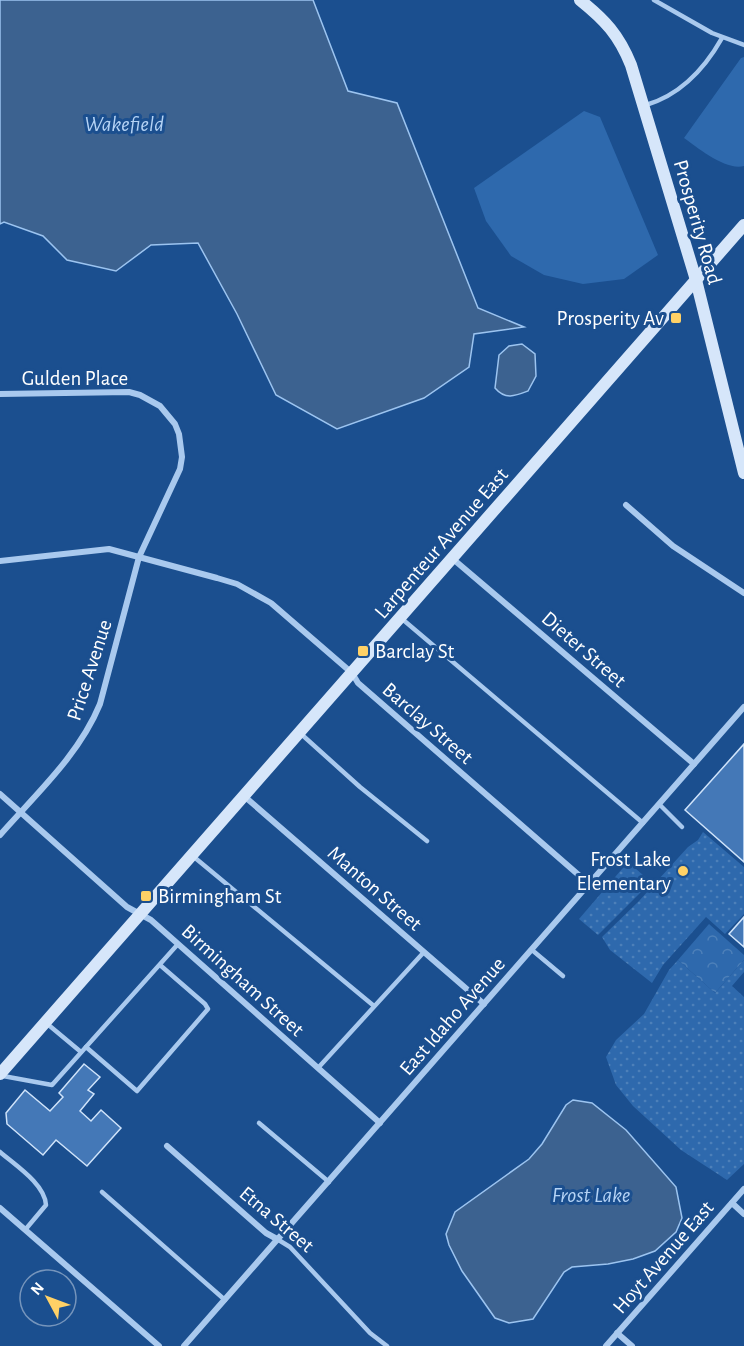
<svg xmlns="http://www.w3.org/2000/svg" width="744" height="1346" viewBox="0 0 744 1346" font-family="'Alegreya Sans',sans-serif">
<defs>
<pattern id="grass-dots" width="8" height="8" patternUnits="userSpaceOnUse" patternTransform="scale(1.5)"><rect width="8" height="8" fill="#2e69ad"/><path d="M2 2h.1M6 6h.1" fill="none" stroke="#4d80b9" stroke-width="1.8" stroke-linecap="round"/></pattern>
<pattern id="park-crowns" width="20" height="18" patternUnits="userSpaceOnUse" patternTransform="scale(1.5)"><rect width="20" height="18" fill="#2e69ad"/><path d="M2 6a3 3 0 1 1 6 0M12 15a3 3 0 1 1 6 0" fill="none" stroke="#4d80b9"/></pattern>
</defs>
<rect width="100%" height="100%" fill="#1b4f8f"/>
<g fill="url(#grass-dots)">
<polygon points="703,832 744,867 744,914 725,934 706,917 663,965 652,983 610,950 602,937 639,901 688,847 698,840"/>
<polygon points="628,862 651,882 598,935 579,919"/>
<polygon points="678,960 715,993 744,960 744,972 732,986 744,997 744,1164 727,1180 681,1150 633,1106 616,1085 606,1057 616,1040 644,1014 669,970"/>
</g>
<polygon fill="url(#park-crowns)" points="709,924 744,955 744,960 715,993 678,960"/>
<g fill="#2e69ad">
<path d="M744,57v109c-18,5 -46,-18 -60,-28l57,-80z"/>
<polygon points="584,111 600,117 658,255 624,279 583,284 544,275 511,256 486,221 474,188"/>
</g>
<g fill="#3c6290" stroke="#9cc4f0" stroke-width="1.5">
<polygon points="0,0 313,0 348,91 397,103 478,308 524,327 474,334 469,367 424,398 337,429 276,395 237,314 198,243 151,245 116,271 67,260 43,236 4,222 0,224"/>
<path d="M522,344l13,10 1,22 -8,15c-13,5 -23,9 -33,-3l4,-33 10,-9z"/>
<polygon points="573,1100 592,1103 626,1130 676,1187 682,1218 676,1232 655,1251 633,1259 608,1264 572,1267 564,1272 533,1319 509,1323 495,1318 462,1271 449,1245 446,1234 455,1212 529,1159 542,1144 566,1105"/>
</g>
<g fill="#4478b7" stroke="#cfe3fa" stroke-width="1.5">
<polygon points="744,744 744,862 685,810"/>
<polygon points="744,917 744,947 729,934"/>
<polygon points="84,1064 100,1077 88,1090 94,1094 80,1111 91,1121 101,1110 121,1128 87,1166 56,1140 43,1155 7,1124 6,1113 25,1090 50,1111 63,1097 59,1093"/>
</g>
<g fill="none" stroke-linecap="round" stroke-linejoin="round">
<g stroke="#a9c9ee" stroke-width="4.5">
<polyline points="654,0 712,33 744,45"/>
<path d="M646,105c34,-10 59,-37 76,-67"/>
<polyline points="401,618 643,823"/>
<polyline points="300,733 360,787 427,841"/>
<polyline points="659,804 682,827"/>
<polyline points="194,857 374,1006"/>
<polyline points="532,950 563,976"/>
<polyline points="45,1022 81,1052"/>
<polyline points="86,1047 137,1091 208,1009 205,1004 160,965"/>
<polyline points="318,1068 424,952"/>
<polyline points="3,1076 52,1085 178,944"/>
<polyline points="259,1123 329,1182"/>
<path d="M0,1152c15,13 45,32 46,53l-21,25"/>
<polyline points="102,1192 225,1300"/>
<polyline points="277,1239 290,1247 370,1333 387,1346"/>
</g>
<g stroke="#a9c9ee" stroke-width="6">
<path d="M0,394l129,-2 11,3 20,11 15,18 4,10 3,23 -2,12 -41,88 -39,147c-21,51 -64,90 -100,131"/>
<polyline points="626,505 673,546 744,593"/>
<polyline points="453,559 694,764"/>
<polyline points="0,561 109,549 217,578 237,584 271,603 352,673 358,683 589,884"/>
<polyline points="0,794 127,907 151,920 380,1123"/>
<polyline points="244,796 484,1004"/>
<polyline points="167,1146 266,1233 277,1239"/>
<polyline points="732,1203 744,1214"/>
<polyline points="0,1208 159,1346"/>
<polyline points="617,1333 632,1346"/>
<polyline points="184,1346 744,707"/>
<polyline points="606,1346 744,1189"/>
</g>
<g stroke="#d6e6fa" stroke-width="12">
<path d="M580,0c25,20 39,35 51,65l65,215 48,193"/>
<polyline points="0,1074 744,225"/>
</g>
</g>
<g fill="#ffd166" stroke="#1b4f8f" stroke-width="2">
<rect x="670" y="312" width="12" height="12" rx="3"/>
<rect x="357" y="645" width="12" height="12" rx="3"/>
<circle cx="683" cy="871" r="6"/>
<rect x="140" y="890" width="12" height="12" rx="3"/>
</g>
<g text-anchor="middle" stroke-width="6" stroke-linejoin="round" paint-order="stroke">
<g font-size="21" fill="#fff" stroke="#1b4f8f">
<text transform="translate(698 222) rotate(74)" y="7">Prosperity Road</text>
<text x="75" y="385">Gulden Place</text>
<text transform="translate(441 543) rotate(-49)" y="7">Larpenteur Avenue East</text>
<text transform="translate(584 649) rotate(41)" y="7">Dieter Street</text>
<text transform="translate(89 670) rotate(-72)" y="7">Price Avenue</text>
<text transform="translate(428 723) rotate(41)" y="7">Barclay Street</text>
<text transform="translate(375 888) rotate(41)" y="7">Manton Street</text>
<text transform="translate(243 980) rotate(42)" y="7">Birmingham Street</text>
<text transform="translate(452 1016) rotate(-49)" y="7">East Idaho Avenue</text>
<text transform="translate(277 1219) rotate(40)" y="7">Etna Street</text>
<text transform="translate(663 1257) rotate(-49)" y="7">Hoyt Avenue East</text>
</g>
<g font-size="21" fill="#fff" stroke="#1b4f8f" text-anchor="end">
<text x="664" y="325">Prosperity Av</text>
<text x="375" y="658" text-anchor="start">Barclay St</text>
<text x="671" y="866">Frost Lake<tspan x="671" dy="24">Elementary</tspan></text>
<text x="158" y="903" text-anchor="start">Birmingham St</text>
</g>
<g font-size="22" font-style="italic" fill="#b5d3f5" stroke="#1b4f8f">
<text x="124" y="131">Wakefield</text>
<text x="591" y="1202">Frost Lake</text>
</g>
</g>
<g transform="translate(48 1298) rotate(311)"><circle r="28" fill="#1b4f8f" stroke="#7695bc" stroke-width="1.5"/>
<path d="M0-4.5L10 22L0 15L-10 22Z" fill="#ffd166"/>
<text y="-9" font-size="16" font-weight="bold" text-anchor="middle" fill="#ffffff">N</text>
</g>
</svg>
